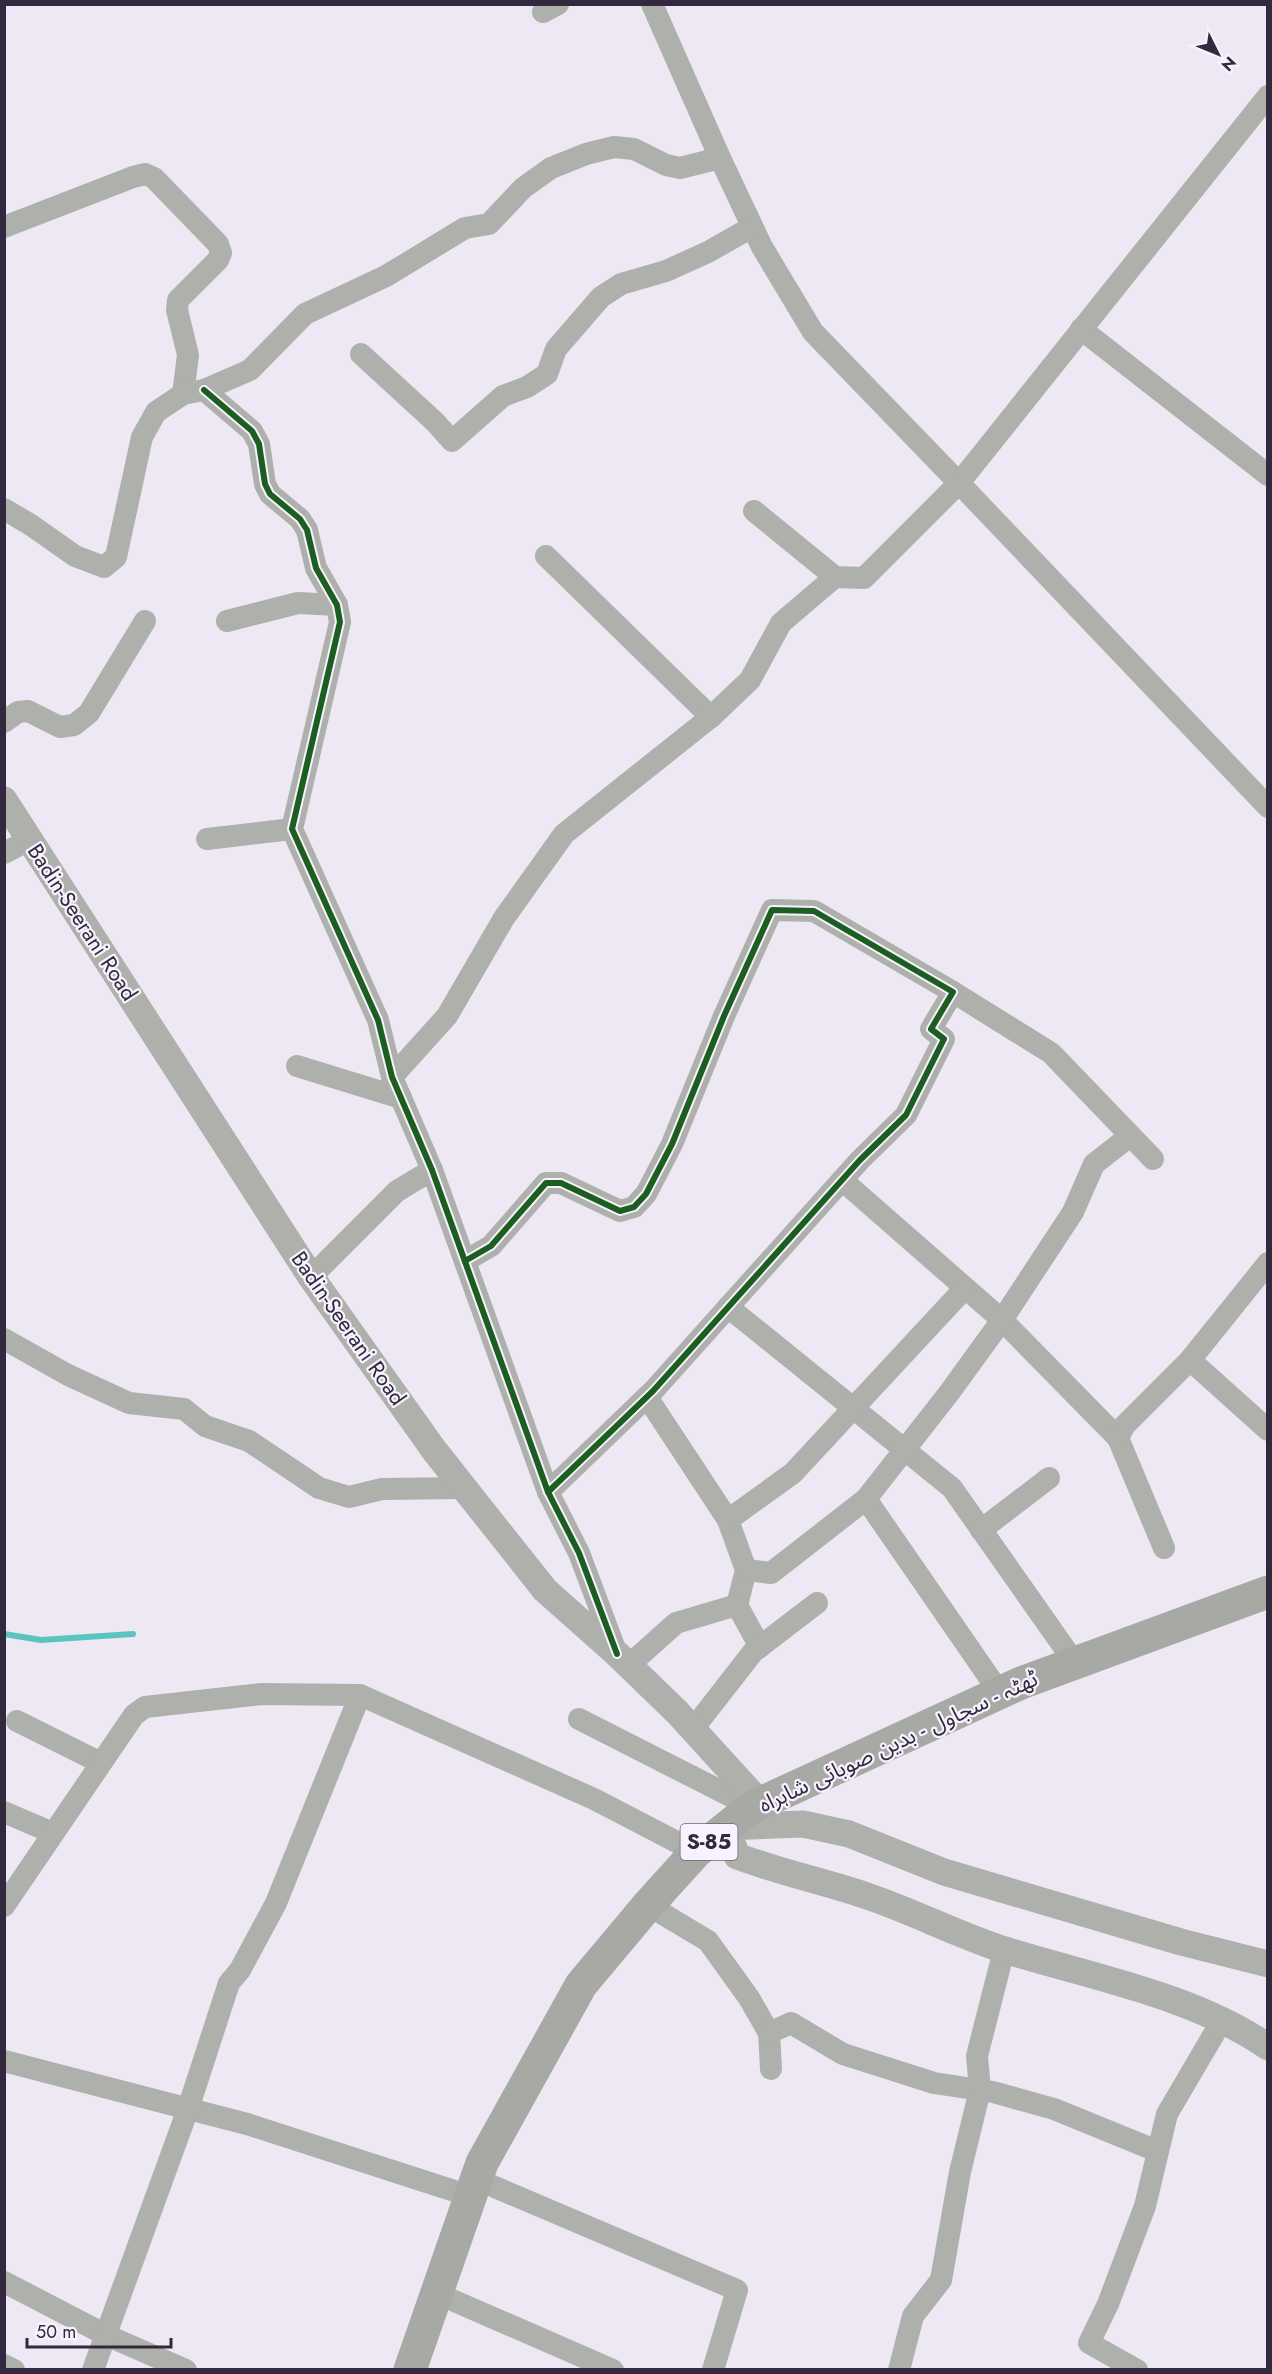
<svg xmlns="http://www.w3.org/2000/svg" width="1272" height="2374" viewBox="0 0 1272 2374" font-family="Jost,'Noto Sans Arabic',sans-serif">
<rect width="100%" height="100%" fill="#eee8f4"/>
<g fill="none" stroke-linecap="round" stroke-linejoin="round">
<polyline stroke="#5cc4c0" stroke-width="6" points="4,1634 41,1640 133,1634"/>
<g stroke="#aeb1ab" stroke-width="22">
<polyline points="652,4 720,158 762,247 813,332 959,483 1268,807"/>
<polyline points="543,12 558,4"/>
<polyline points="4,227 133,177 145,174 154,178 218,244 221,253 218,260 178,300 177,310 188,355 183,394"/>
<polyline points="1081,329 1268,475"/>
<polyline points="361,354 435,422 452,441 503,396 527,387 547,374 556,349 601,297 621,284 666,271 708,252 752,227"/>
<polyline points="204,390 252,431 259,444 265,484 270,494 300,519 307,530 316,568 337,605 340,622 292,829 378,1020 392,1077 432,1170 548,1492 579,1553 617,1654"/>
<polyline points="4,509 31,525 75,556 104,567 116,557 142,437 156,412 183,394 204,390 250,370 305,314 386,276 465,228 489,224 523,188 551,168 586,154 614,147 634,149 666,165 680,168 720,158"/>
<polyline points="754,511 835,577"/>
<polyline points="546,556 711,717"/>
<polyline points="227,621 298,603 337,605"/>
<polyline points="4,722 18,712 28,711 60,727 74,725 89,713 145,621"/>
<polyline points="207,839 292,829"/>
<polyline points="4,853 29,840"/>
<polyline points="953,992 1051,1053 1153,1159"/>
<polyline points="297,1066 401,1098"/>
<polyline points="392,1077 447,1016 504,918 564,834 711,717 750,680 781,623 835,577 864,578 959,483 1268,96"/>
<polyline points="842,1180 1002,1320 1118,1438 1164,1548"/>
<polyline points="465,1261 491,1246 546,1183 561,1183 620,1211 634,1207 646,1194 672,1144 724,1016 772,910 814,911 953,992 931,1029 944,1039 906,1115 860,1160 653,1391 548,1492"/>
<polyline points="311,1277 397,1191 432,1170"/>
<polyline points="728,1307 952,1488 1075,1663"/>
<polyline points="4,1339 68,1375 129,1403 184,1409 205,1426 249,1441 319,1488 349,1497 382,1489 464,1488"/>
<polyline points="1190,1360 1268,1430"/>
<polyline points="647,1397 728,1520 746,1570 737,1605 760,1647"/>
<polyline points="1118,1438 1124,1426 1190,1360 1268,1263"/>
<polyline points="866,1499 1000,1693"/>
<polyline points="728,1520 793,1473 965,1288"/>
<polyline points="981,1530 1049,1478"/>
<polyline points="746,1570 771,1573 866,1499 949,1393 1002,1320 1073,1212 1094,1164 1130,1136"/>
<polyline points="628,1666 676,1623 737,1605"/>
<polyline points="579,1719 752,1807"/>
<polyline points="17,1721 101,1763"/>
<polyline points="693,1729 753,1652 817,1603"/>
<polyline points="4,1812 53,1833"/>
<polyline points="648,1905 708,1941 749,1998 769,2033 771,2069"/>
<polyline points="4,1906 134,1715 145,1707 262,1694 360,1695 594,1799 696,1852"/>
<polyline points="769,2033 791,2023 843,2054 934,2083 993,2092 1054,2109 1157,2151"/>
<polyline points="4,2061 247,2124 470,2196"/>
<polyline points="476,2179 737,2290 713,2370"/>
<polyline points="4,2282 106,2335 186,2370"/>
<polyline points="436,2293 613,2370"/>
<polyline points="4,2365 14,2370"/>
<polyline points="93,2370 188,2109 229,1983 240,1970 276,1903 360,1695"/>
<polyline points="899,2370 913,2316 941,2280 960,2172 980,2090 977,2056 1004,1950"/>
<polyline points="1137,2370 1089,2343 1108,2304 1145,2206 1167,2114 1221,2022"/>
</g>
<g stroke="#aeb1ab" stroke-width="27">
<polyline points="4,800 311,1277 434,1450 545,1590 617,1654 677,1712 760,1803"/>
<path d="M1268,1964l-87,-22 -237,-70 -95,-38 -46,-10 -77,3 11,29c42,16 85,25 127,39 49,16 95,41 144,56 84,26 187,45 260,96"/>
</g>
<polyline stroke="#a7a9a4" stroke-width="33" points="410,2370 482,2163 581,1985 648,1905 696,1852 752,1807 1021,1683 1268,1592"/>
<g stroke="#f7f2fe" stroke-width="10">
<g id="cycleway">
<polyline points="204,390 252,431 259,444 265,484 270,494 300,519 307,530 316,568 337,605 340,622 292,829 378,1020 392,1077 432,1170 548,1492 579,1553 617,1654"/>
<polyline points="465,1261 491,1246 546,1183 561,1183 620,1211 634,1207 646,1194 672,1144 724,1016 772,910 814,911 953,992 931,1029 944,1039 906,1115 860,1160 653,1391 548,1492"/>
</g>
</g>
<use href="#cycleway" stroke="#1b5e20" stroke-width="6"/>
</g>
<g text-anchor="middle" stroke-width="4.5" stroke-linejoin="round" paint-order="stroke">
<rect fill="#f7f2fe" stroke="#6e6578" stroke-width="1.5" x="680.5" y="1824" width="57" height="36" rx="4.5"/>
<g font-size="21" font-weight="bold" fill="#33293e">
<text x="709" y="1849">S-85</text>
</g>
<g font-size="22" fill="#33293e" stroke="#f7f2fe">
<text transform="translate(83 922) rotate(57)" y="8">Badin-Seerani Road</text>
<text transform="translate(349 1328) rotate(55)" y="8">Badin-Seerani Road</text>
<text transform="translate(898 1741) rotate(-25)" y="8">ٹھٹہ - سجاول - بدین صوبائی شاہراہ</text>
</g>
</g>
<rect width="1272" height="2374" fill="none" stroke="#33293e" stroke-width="12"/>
<g transform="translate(1218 54) rotate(133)" stroke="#f7f2fe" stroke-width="4.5" paint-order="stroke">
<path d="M0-4.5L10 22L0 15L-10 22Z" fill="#33293e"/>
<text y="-9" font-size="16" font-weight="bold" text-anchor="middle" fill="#33293e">N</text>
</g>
<path d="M27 2338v9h144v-9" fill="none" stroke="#33293e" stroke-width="3"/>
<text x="36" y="2338" font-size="18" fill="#33293e" stroke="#f7f2fe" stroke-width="4.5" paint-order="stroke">50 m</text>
</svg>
